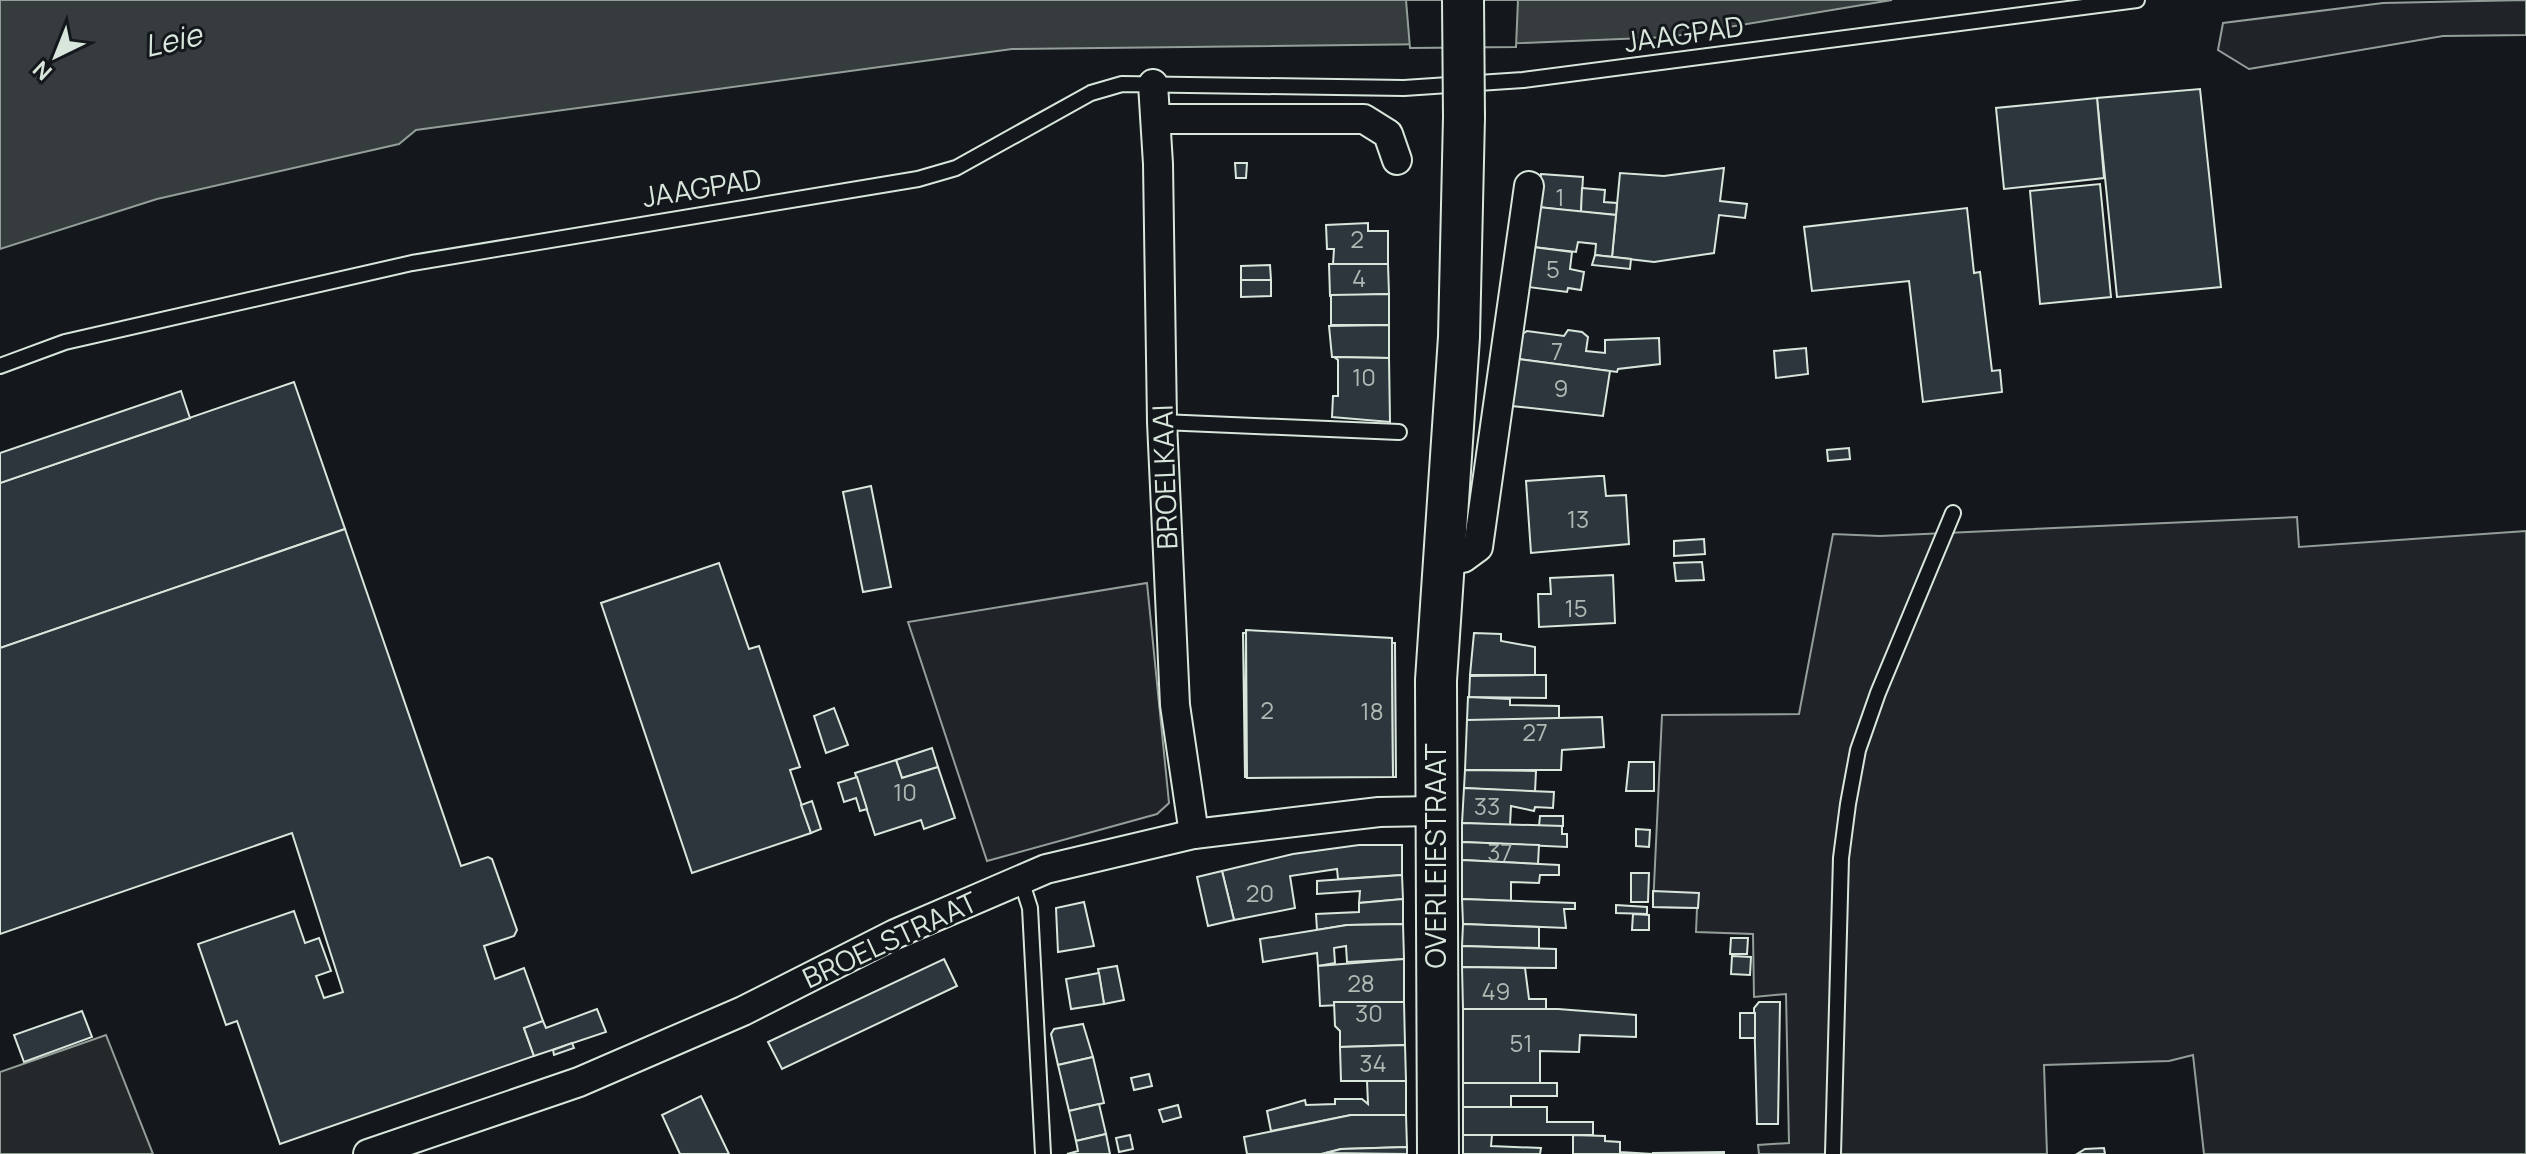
<svg xmlns="http://www.w3.org/2000/svg" width="2526" height="1154" viewBox="0 0 2526 1154" font-family="Manrope,sans-serif">
<rect width="100%" height="100%" fill="#14181c"/>
<g fill="#202428" stroke="#939e99" stroke-width="2">
<polygon points="2526,0 2526,35 2443,36 2249,69 2218,50 2223,23 2383,3"/>
<polygon points="2297,517 2299,547 2526,531 2526,1154 2204,1154 2193,1055 2169,1061 2044,1065 2047,1154 1759,1154 1758,1145 1789,1143 1786,994 1754,997 1753,934 1696,932 1697,908 1653,907 1662,715 1799,714 1833,534 1880,536"/>
<polygon points="1147,583 1169,803 1157,814 987,861 908,622"/>
</g>
<polygon fill="#24282b" stroke="#939e99" stroke-width="2" points="106,1035 153,1154 0,1154 0,1072"/>
<polygon fill="#363b3e" stroke="#939e99" stroke-width="2" points="0,0 1892,0 1669,37 1522,43 1012,49 416,130 399,144 157,199 0,249"/>
<polygon fill="#14181c" stroke="#939e99" stroke-width="2" points="1406,0 1518,0 1516,47 1410,48"/>
<g fill="#2c363c" stroke="#d8e6dc" stroke-width="2">
<polygon points="2200,89 2221,287 2117,297 2097,98"/>
<polygon points="2097,98 2104,178 2004,189 1996,108"/>
<polygon points="1235,163 1247,163 1246,178 1236,178"/>
<polygon points="1724,168 1720,201 1747,204 1745,218 1719,215 1714,253 1654,262 1612,257 1620,173 1664,176"/>
<polygon points="1541,174 1583,177 1581,212 1538,207"/>
<polygon points="2100,184 2111,297 2040,304 2030,191"/>
<polygon points="1582,188 1605,190 1604,202 1617,203 1616,215 1581,212"/>
<polygon points="1538,207 1616,215 1612,257 1595,255 1596,244 1578,242 1576,252 1533,247"/>
<polygon points="1967,208 1974,273 1980,272 1992,371 2000,370 2002,392 1923,402 1909,281 1812,291 1804,227"/>
<polygon points="1368,223 1368,231 1388,231 1388,264 1333,264 1334,249 1327,249 1326,225"/>
<polygon points="1533,247 1572,252 1570,269 1584,272 1581,290 1568,288 1567,292 1528,287"/>
<polygon points="1595,255 1631,259 1630,269 1592,265"/>
<polygon points="1329,264 1388,264 1389,294 1330,296"/>
<polygon points="1270,265 1271,280 1241,280 1241,266"/>
<polygon points="1241,280 1271,280 1271,296 1241,297"/>
<polygon points="1389,294 1389,325 1331,325 1331,295"/>
<polygon points="1389,325 1389,358 1332,357 1329,326"/>
<polygon points="1568,330 1582,332 1588,337 1586,351 1605,353 1605,340 1659,338 1660,364 1618,369 1617,372 1518,359 1521,335 1527,331 1564,336"/>
<polygon points="1806,348 1808,374 1776,378 1774,351"/>
<polygon points="1334,357 1389,358 1390,422 1332,417 1333,396 1338,396 1338,360"/>
<polygon points="1518,359 1610,371 1603,416 1512,406"/>
<polygon points="294,382 345,529 0,648 0,483"/>
<polygon points="181,391 190,418 0,483 0,453"/>
<polygon points="1849,448 1850,459 1828,461 1827,450"/>
<polygon points="1599,476 1604,476 1606,496 1626,495 1629,544 1531,553 1526,481"/>
<polygon points="871,486 891,587 863,592 843,492"/>
<polygon points="345,529 461,866 488,857 492,859 517,930 514,936 484,946 495,979 524,968 543,1021 524,1028 534,1056 280,1144 237,1021 226,1025 198,944 294,911 305,943 319,938 331,971 316,976 324,998 343,992 292,833 0,934 0,648"/>
<polygon points="1704,539 1705,554 1674,556 1674,541"/>
<polygon points="1702,562 1704,580 1676,581 1674,563"/>
<polygon points="719,563 749,649 759,646 800,767 790,770 811,833 692,873 601,603"/>
<polygon points="1613,575 1615,623 1539,627 1538,594 1551,594 1550,578"/>
<polygon points="1246,630 1392,638 1393,777 1247,778"/>
<polygon points="1243,633 1246,633 1245,778"/>
<polygon points="1474,633 1501,634 1501,641 1535,647 1535,675 1470,675"/>
<polygon points="1392,643 1395,643 1396,777 1393,777"/>
<polygon points="1535,675 1546,675 1546,698 1469,697 1470,676"/>
<polygon points="1468,697 1510,699 1510,705 1559,706 1559,720 1467,720"/>
<polygon points="834,708 848,745 826,753 814,716"/>
<polygon points="1602,717 1604,747 1562,750 1561,770 1465,770 1467,720"/>
<polygon points="932,748 938,767 902,778 896,760"/>
<polygon points="896,760 902,778 938,767 955,818 924,829 921,820 875,835 855,773"/>
<polygon points="1629,762 1654,762 1654,791 1626,791"/>
<polygon points="1465,770 1536,771 1535,792 1464,788"/>
<polygon points="857,777 867,809 860,811 856,798 844,802 838,783"/>
<polygon points="1464,788 1554,792 1553,808 1535,807 1534,811 1511,806 1510,825 1462,823"/>
<polygon points="812,801 821,829 811,833 801,805"/>
<polygon points="1540,816 1563,816 1563,826 1539,826"/>
<polygon points="1462,823 1562,826 1562,834 1567,834 1567,847 1462,842"/>
<polygon points="1636,829 1650,830 1649,847 1636,846"/>
<polygon points="1462,842 1539,845 1538,864 1462,860"/>
<polygon points="1359,845 1402,845 1402,875 1338,879 1337,869 1290,876 1295,908 1234,920 1222,871 1293,854"/>
<polygon points="1462,860 1559,865 1559,875 1540,875 1539,883 1511,882 1511,901 1462,899"/>
<polygon points="1222,871 1234,920 1208,926 1197,877"/>
<polygon points="1631,873 1649,873 1648,902 1631,902"/>
<polygon points="1402,875 1403,899 1359,903 1360,891 1317,894 1317,881"/>
<polygon points="1653,891 1699,893 1698,908 1653,907"/>
<polygon points="1403,899 1403,924 1347,925 1317,930 1316,914 1359,912 1359,903"/>
<polygon points="1462,899 1575,903 1575,909 1564,909 1566,928 1463,924"/>
<polygon points="1084,902 1094,946 1058,952 1056,908"/>
<polygon points="1616,905 1647,907 1647,914 1616,913"/>
<polygon points="1633,914 1649,915 1649,930 1632,930"/>
<polygon points="1403,924 1404,959 1347,962 1346,946 1334,948 1335,963 1318,966 1317,953 1263,962 1260,939 1347,925"/>
<polygon points="1463,924 1539,927 1539,948 1462,946"/>
<polygon points="1731,938 1748,938 1747,954 1730,954"/>
<polygon points="1462,946 1556,949 1556,968 1462,967"/>
<polygon points="1732,956 1751,957 1750,975 1731,974"/>
<polygon points="944,959 957,986 782,1069 768,1042"/>
<polygon points="1404,959 1404,1002 1320,1006 1318,966"/>
<polygon points="1117,966 1124,1000 1104,1004 1098,969"/>
<polygon points="1462,967 1525,968 1529,999 1546,999 1546,1009 1463,1009"/>
<polygon points="1099,973 1104,1004 1071,1009 1066,979"/>
<polygon points="1334,1002 1404,1002 1405,1045 1340,1047 1340,1031 1335,1026"/>
<polygon points="1759,1002 1780,1002 1778,1124 1757,1124 1754,1008"/>
<polygon points="597,1009 606,1032 534,1056 524,1028 543,1021 546,1028"/>
<polygon points="1463,1009 1558,1009 1636,1015 1636,1037 1580,1035 1579,1052 1540,1051 1540,1083 1463,1083"/>
<polygon points="82,1011 92,1037 24,1062 14,1035"/>
<rect x="1740" y="1013" width="15" height="25"/>
<polygon points="1083,1024 1093,1057 1058,1065 1051,1034 1054,1029"/>
<polygon points="572,1043 574,1048 554,1055 553,1050"/>
<polygon points="1405,1045 1406,1081 1341,1081 1340,1047"/>
<polygon points="1093,1057 1104,1103 1069,1111 1058,1065"/>
<polygon points="1149,1074 1152,1086 1134,1090 1131,1078"/>
<polygon points="1367,1081 1406,1081 1406,1115 1351,1115 1271,1131 1267,1111 1305,1100 1306,1105 1335,1104 1335,1099 1362,1099 1368,1104"/>
<polygon points="1463,1083 1557,1083 1557,1096 1511,1096 1511,1107 1463,1107"/>
<polygon points="701,1096 729,1154 680,1154 662,1115"/>
<polygon points="1099,1104 1106,1134 1076,1141 1069,1111"/>
<polygon points="1178,1105 1181,1117 1163,1122 1159,1110"/>
<polygon points="1463,1107 1547,1107 1547,1122 1593,1122 1593,1135 1463,1135"/>
<polygon points="1351,1115 1406,1115 1407,1147 1341,1149 1321,1154 1247,1154 1244,1137"/>
<polygon points="1106,1134 1110,1154 1067,1154 1078,1151 1076,1141"/>
<polygon points="1130,1135 1133,1149 1119,1152 1116,1138"/>
<polygon points="1463,1135 1492,1135 1491,1146 1541,1148 1540,1154 1463,1154"/>
<polygon points="1573,1135 1605,1136 1605,1141 1620,1142 1620,1152 1653,1154 1573,1154"/>
<polygon points="1407,1147 1407,1154 1326,1153 1341,1149"/>
<polygon points="2104,1148 2105,1154 2077,1154 2085,1149"/>
<polygon points="1724,1152 1724,1154 1653,1154 1653,1153"/>
</g>
<g fill="none" stroke-linecap="round" stroke-linejoin="round">
<g stroke="#d8e6dc" stroke-width="18">
<g id="lane">
<polyline points="0,366 65,342 412,263 918,179 956,168 1091,93 1122,84 1404,88 1523,80 2137,0"/>
<polyline points="1162,422 1399,432"/>
<polyline points="1021,880 1030,908 1043,1154"/>
<polyline points="1833,1154 1841,858 1848,804 1858,750 1878,693 1953,513"/>
</g>
</g>
<g stroke="#d8e6dc" stroke-width="32">
<g id="street">
<polyline points="1153,84 1158,164 1162,422 1175,705 1194,834"/>
<polyline points="1156,119 1364,119 1388,134 1397,160"/>
<polyline points="1443,558 1463,558 1478,547 1529,186"/>
<polyline points="368,1154 579,1082 743,1011 895,934 1046,869 1194,834 1379,812 1434,811"/>
</g>
</g>
<g stroke="#d8e6dc" stroke-width="44">
<polyline id="secondary" points="1438,1154 1436,680 1459,337 1464,117"/>
</g>
<use href="#lane" stroke="#14181c" stroke-width="14"/>
<use href="#street" stroke="#14181c" stroke-width="28"/>
<use href="#secondary" stroke="#14181c" stroke-width="40"/>
<g stroke="#d8e6dc" stroke-width="44" stroke-linecap="butt">
<polyline id="secondary-bridge" points="1463,0 1464,117"/>
</g>
<use href="#secondary-bridge" stroke="#14181c" stroke-width="40"/>
</g>
<g text-anchor="middle" stroke-width="6" stroke-linejoin="round" paint-order="stroke">
<g font-size="24" fill="#adbab4">
<text x="1560" y="206">1</text>
<text x="1357" y="248">2</text>
<text x="1553" y="278">5</text>
<text x="1359" y="287">4</text>
<text x="1557" y="360">7</text>
<text x="1364" y="386">10</text>
<text x="1561" y="397">9</text>
<text x="1578" y="528">13</text>
<text x="1576" y="617">15</text>
<text x="1267" y="719">2</text>
<text x="1372" y="720">18</text>
<text x="1535" y="741">27</text>
<text x="905" y="801">10</text>
<text x="1487" y="815">33</text>
<text x="1500" y="861">37</text>
<text x="1260" y="902">20</text>
<text x="1361" y="992">28</text>
<text x="1496" y="1000">49</text>
<text x="1369" y="1022">30</text>
<text x="1521" y="1052">51</text>
<text x="1373" y="1072">34</text>
</g>
<g font-size="28" fill="#d8e6dc" stroke="#14181c">
<text transform="translate(1684 34) rotate(-8)" y="10">JAAGPAD</text>
<text transform="translate(702 188) rotate(-9)" y="10">JAAGPAD</text>
<text transform="translate(1165 477) rotate(-92)" y="10">BROELKAAI</text>
<text transform="translate(1436 856) rotate(-90)" y="10">OVERLEIESTRAAT</text>
<text transform="translate(890 940) rotate(-25)" y="10">BROELSTRAAT</text>
</g>
<g font-size="30" font-style="italic" fill="#d8e6dc" stroke="#14181c">
<text transform="translate(173 41) rotate(-13)" y="10">Leie</text>
</g>
</g>
<g transform="translate(56 56) rotate(223)" stroke="#14181c" stroke-width="6" paint-order="stroke">
<path d="M0-6L14 30L0 20L-14 30Z" fill="#d8e6dc"/>
<text y="-12" font-size="22" font-weight="bold" text-anchor="middle" fill="#d8e6dc">N</text>
</g>
</svg>
